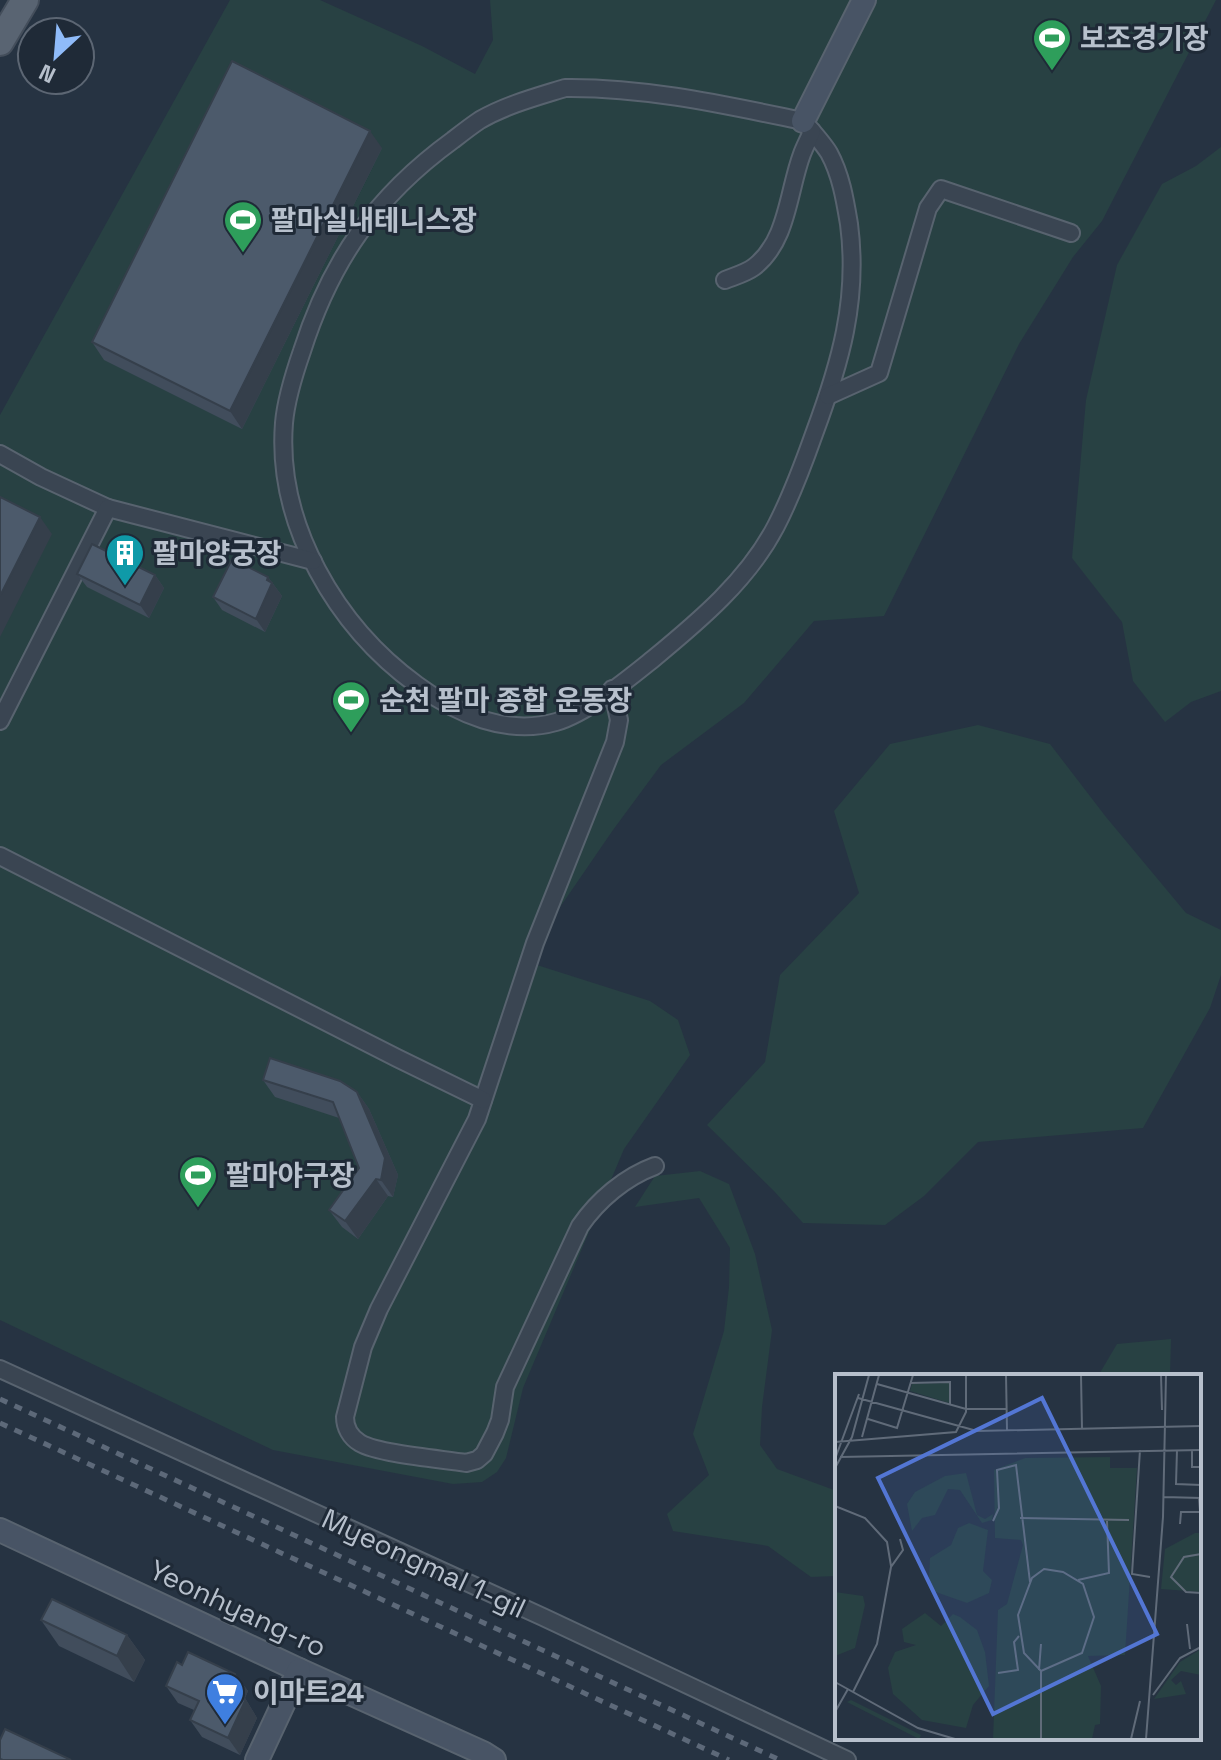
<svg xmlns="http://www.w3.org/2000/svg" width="1221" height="1760" viewBox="0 0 1221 1760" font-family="'Space Grotesk','Noto Sans KR',sans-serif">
<rect width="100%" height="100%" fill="#263342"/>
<g fill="#284143">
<polygon points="230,0 320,0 422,46 475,74 493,40 490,0 1216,0 1102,221 1073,257 1019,344 884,616 814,621 744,703 661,765 613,830 543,932 537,965 650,1001 678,1020 690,1055 624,1149 523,1388 506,1458 497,1472 482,1482 453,1484 273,1450 0,1320 0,415"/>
<polygon points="1221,147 1221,691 1191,702 1165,722 1133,681 1122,622 1072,558 1086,400 1117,265 1162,184 1196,166"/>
<polygon points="978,725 1050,744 1106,817 1186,913 1221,930 1221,975 1210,1008 1143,1128 978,1142 924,1196 885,1225 803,1223 773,1190 707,1125 765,1062 780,975 859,893 834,811 890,744"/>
<polygon points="700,1171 729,1184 755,1254 772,1330 762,1407 760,1445 777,1469 834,1490 837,1485 837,1576 811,1577 768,1546 673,1531 667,1514 709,1475 693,1434 724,1331 729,1287 730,1248 699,1198 635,1207 655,1176"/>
<polygon points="1171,1339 1170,1376 1098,1376 1117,1344"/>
</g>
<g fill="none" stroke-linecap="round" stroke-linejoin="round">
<g stroke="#58636f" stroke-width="20">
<g id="street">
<path d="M565,88c80,-1 160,17 238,33 9,10 19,21 26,32 12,22 16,47 20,71 10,76 -9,140 -35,210 -11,31 -23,63 -38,92 -28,54 -77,95 -123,133 -25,20 -66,54 -97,63 -49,14 -99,-8 -139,-37 -80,-58 -141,-160 -133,-262 2,-24 10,-49 18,-72 29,-91 74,-155 151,-211 9,-7 18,-14 27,-20 26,-15 56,-23 85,-32z"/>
<path d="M725,280c10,-4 21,-7 29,-13 34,-26 34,-76 48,-113 3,-8 7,-15 10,-23"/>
<polyline points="828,396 879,373 928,208 941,189 1071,233"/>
<polyline points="0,454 41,477 108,508"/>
<path d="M612,689l7,31 -4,22 -80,201 -58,176 -98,190 -16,38 -18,70c0,10 5,20 15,26 19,11 81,16 106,20l11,-3 7,-6 11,-21 5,-13 5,-33 75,-161c18,-26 45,-49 75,-60"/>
<polyline points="0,721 108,508 313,561"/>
<polyline points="0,856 397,1058 483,1100"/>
<polyline points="0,1369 543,1617 847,1760"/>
</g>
</g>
<g stroke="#58636f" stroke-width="26">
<g id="secondary">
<polyline points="803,121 864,0"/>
<polyline points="0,1530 299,1670 483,1753 494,1760"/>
<polyline points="257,1760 299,1670"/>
</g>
</g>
<g stroke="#444e5b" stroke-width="30">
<polyline id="primary" points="0,42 25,0"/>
</g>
<use href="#street" stroke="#3a4552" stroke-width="16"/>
<use href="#secondary" stroke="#485465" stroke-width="22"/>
<use href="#primary" stroke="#596472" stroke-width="26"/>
<g stroke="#5d6979" stroke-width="5" stroke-dasharray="8 8" stroke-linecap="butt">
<polyline points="0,1399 780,1760"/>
<polyline points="0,1423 729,1760"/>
</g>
</g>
<g fill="#414d5c">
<polygon points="382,148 242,429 104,360 92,342"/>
<polygon points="77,574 155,575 164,588 149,618 87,587"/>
<polygon points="268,577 282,596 265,632 222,610 213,597"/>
<polygon points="263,1080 357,1092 369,1109 398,1175 393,1197 388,1196 358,1239 342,1227 329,1210 359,1168 339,1118 275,1097"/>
<polygon points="41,1620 127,1635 145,1660 134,1682 59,1646"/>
<polygon points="182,1665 235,1674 248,1691 245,1698 257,1718 240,1755 202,1737 190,1720 194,1710 178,1703 166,1686"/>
</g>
<g fill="#353f4b">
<polygon points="370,131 382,148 242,429 230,411"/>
<polygon points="40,517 52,534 0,637 0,596"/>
<polygon points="155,575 164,588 149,618 140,605"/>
<polygon points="268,577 282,596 265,632 256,619"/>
<polygon points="357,1092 369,1109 398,1175 393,1197 381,1180"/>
<polygon points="376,1179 388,1196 358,1239 345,1221"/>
<polygon points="127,1635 145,1660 134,1682 117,1656"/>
<polygon points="235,1674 248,1691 245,1698 257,1718 240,1755 228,1738 232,1681"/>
</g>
<g fill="#4c5a6b" stroke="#353f4b" stroke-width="2">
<polygon points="232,61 370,131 230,411 92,342"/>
<polygon points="0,497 40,517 0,596"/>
<polygon points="92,544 155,575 140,605 77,574"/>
<polygon points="232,559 268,577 267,580 272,583 256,619 213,597"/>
<polygon points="270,1058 340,1081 357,1092 385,1158 381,1180 376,1179 345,1221 329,1210 359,1168 333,1102 263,1080"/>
<polygon points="52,1599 127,1635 117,1656 41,1620"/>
<polygon points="188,1652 235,1674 232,1681 245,1701 228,1738 190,1720 199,1701 166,1686 177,1662 182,1665"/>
<polygon points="5,1729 71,1760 3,1760 0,1759 0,1740"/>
</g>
<defs>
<g id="stadium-pin" transform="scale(2)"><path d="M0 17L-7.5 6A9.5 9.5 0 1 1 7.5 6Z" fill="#2e9e5b" stroke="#1f2a37"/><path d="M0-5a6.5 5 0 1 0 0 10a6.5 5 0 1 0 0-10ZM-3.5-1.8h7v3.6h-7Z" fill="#fff"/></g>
<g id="building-pin" transform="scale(2)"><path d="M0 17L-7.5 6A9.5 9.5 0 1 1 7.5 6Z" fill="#0f9aa8" stroke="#1f2a37"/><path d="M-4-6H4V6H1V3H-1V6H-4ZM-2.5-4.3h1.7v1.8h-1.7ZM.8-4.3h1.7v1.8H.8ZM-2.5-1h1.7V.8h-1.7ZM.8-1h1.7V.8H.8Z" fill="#fff"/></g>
<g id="supermarket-pin" transform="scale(2)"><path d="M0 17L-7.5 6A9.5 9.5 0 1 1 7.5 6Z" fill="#3f7fe0" stroke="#1f2a37"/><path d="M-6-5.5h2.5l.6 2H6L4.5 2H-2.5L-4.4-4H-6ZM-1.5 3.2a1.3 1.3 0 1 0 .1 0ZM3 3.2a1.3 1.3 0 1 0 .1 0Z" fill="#fff"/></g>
</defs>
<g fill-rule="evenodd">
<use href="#stadium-pin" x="1052" y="38"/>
<use href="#stadium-pin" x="243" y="220"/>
<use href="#building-pin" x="125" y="553"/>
<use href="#stadium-pin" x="351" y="700"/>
<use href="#stadium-pin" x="198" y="1175"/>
<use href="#supermarket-pin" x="225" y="1692"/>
</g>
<g text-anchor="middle" stroke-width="6" stroke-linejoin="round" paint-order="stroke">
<g font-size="28" font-weight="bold" fill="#b7c0cc" stroke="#1f2a37" text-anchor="start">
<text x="1080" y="48">보조경기장</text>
<text x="271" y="230">팔마실내테니스장</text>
<text x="153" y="563">팔마양궁장</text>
<text x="379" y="710">순천 팔마 종합 운동장</text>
<text x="226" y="1185">팔마야구장</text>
<text x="253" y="1702">이마트24</text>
</g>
<g font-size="28" fill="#b7c0cc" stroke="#1f2a37">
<text transform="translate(424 1563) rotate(25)" y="10">Myeongmal 1-gil</text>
<text transform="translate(238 1608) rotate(25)" y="10">Yeonhyang-ro</text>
</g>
</g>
<g transform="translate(835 1374)">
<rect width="366" height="366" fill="#263342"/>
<path d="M114,9v20l-39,-12 2,-7zM275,83v11h27l-12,187 -37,1 13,30 -1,38 -5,1 -3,14h-99l5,-129 9,-6 16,-59 -2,-5 -26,-2 -1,-68 31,-12zM131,99l11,42 8,4 8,-5 -1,6 -10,3 -22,-33 -12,-1 -13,26 -13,3 -10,13 -5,-27 8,-12 30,-16zM134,149l19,7 -5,41 9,9 -3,13 -22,10 -37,-13 -1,-12 1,-20 21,-13 7,-17zM360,159h6v59l-40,-3 4,-40zM0,218l28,4 2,9 -10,43 -20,8zM90,239l16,13 12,-12 7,3 17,13 8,22 4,34 -16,19 -7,23 -44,-8 -29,-26 -5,-26 7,-16 21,-7 -12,-3 -2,-13zM366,275v26l-20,-4 -10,9 5,5 5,-4 5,13 -32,5 26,-37zM16,326l70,35 -2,4 -72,-37z" fill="#284143"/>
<path fill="none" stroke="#606b79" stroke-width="2" d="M171,1l1,55M246,1l1,54M326,1l1,35M75,9l40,-1v22M42,10l89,25h41M23,24l119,33 224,-5M33,45l29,9 16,-53M27,63l17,-62M0,68l121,-10 10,-20v-37M305,76l-8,124 18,3M342,76l-1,34 25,1M357,77v16h9M5,83l361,-7M0,85l24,-65M0,94l17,-31 17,-62M329,123l37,1M364,124l2,26M0,132l30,12 22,24 4,24M185,144l109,2M158,147l6,-13 -2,-38 19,-5 14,117M345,150l1,-12h20M366,180l-17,3 -13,20 15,15 15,1M209,195l19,3 20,12 11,33 -12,36 -41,18 -17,-18 -6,-38 14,-37zM243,206l31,-7 -2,-52M352,250l3,25M204,296l2,-26M206,297v68M163,299l20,-3 -4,-28 5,-6M0,308l83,46 37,11M18,318l24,-48 14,-77 12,-17 -3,-11M318,321l27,-37 21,-11M0,338l13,-23M296,365l9,-38M311,365l17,-222 3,-142"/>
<path fill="#5376d4" fill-opacity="0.15" stroke="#5376d4" stroke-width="4" d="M207,24l115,236 -164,80 -115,-236z"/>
<rect width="366" height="366" fill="none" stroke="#b7c0cc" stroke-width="4"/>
</g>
<g transform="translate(56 56) rotate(206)"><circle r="38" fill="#1f2a37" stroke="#5c6673" stroke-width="2"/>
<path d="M0-6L14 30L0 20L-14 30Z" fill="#8fbbf9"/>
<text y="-12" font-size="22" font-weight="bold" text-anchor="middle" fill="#b7c0cc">N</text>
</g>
</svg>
